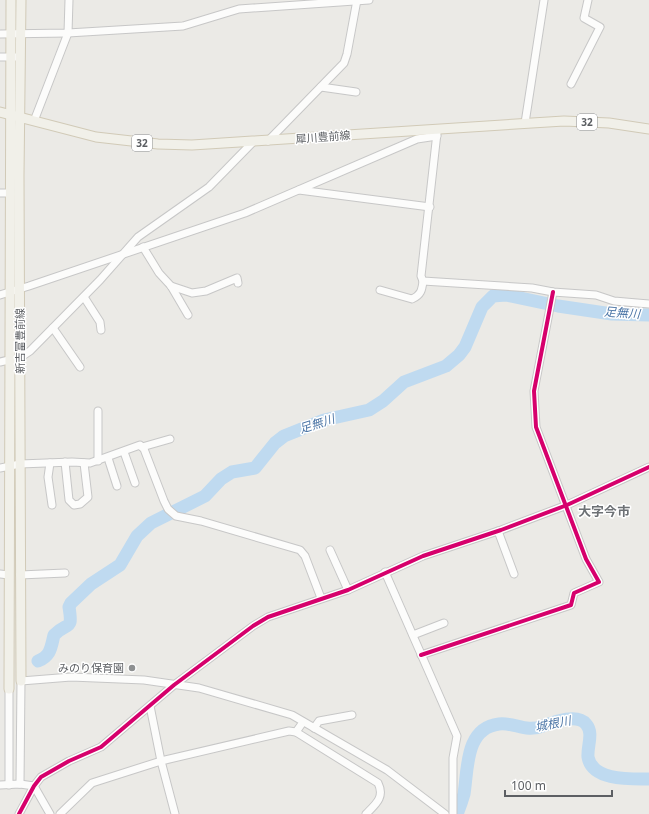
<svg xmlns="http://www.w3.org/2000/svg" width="649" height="814" viewBox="0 0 649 814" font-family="'Noto Sans','Noto Sans JP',sans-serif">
<rect width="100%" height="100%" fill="#ebeae6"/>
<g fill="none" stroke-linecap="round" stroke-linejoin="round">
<g stroke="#bfdaf0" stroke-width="13">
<path d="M38,661c13,-5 13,-14 16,-26 14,-14 19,-3 15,-28l2,-4 20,-19 29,-19 17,-29 14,-13 54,-27 16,-17 11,-7 23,-4 20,-25 9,-7 40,-16 45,-10 14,-9 21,-19 42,-16 13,-11 6,-8 17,-40 11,-11 13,-1 52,11 54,8 37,1"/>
<path d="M457,814c3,-7 5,-13 7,-20 4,-25 1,-66 35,-70 16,-2 26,9 44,2 11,-4 34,-13 43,-2 8,9 1,22 2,33 4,24 43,22 61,22"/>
</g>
<g stroke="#c7c7c7" stroke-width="9">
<g id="minor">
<polyline points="0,34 68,33 183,26 239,9 369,0"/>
<polyline points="0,57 16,57"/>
<polyline points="571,84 600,27 584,18 588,0"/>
<polyline points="321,87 356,92"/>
<polyline points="34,121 68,33 69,0"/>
<polyline points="525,123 544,0"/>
<polyline points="437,133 421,276 423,281 532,288 553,292 596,295 614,301 649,304"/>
<polyline points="268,141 344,63 347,54 357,0"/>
<polyline points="299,190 430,207"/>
<polyline points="0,193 10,193"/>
<polyline points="143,247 159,273 171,286 188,315"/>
<polyline points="171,286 192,293 206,291 237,278 238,283"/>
<path d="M380,290l32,9c9,-4 10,-9 11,-18"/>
<polyline points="0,295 29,286 245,213 417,139 437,136"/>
<polyline points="84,297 100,322 101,330"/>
<polyline points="53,328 80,367"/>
<polyline points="0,362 21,357 30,351 100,280 138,237 209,187 252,143"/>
<polyline points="98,411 98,461"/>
<polyline points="142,447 170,439"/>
<polyline points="124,452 135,483"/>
<polyline points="108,458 117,486"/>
<polyline points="65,462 69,500 74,505 80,504 88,497 84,463"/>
<polyline points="50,463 48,477 52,505"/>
<polyline points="0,468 20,464 72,462 90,463 140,445 144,449 164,501 168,509 176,516 201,521 300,550 305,556 321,598"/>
<polyline points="498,531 514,574"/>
<polyline points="330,550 348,590"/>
<polyline points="385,572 457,736 453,758 453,814"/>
<polyline points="0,574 9,575"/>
<polyline points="20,575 65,573"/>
<polyline points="413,635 444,623"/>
<polyline points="421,655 571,605 574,593 599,582 586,559 536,427 534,391 553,292"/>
<polyline points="9,689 9,785"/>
<polyline points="150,706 161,761 175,814"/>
<polyline points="314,728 319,721 352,715"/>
<path d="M296,732l82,51c7,14 -2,21 -12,31"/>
<polyline points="20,784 21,681 71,677 144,680 199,688 292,715 387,770 445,814"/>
<polyline points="0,785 20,784 34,786 50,814"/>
<polyline points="19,814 34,786 41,777 69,761 101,747 174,685 253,626 268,617 348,590 423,556 501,530 567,505 649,467"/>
<polyline points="60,814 92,783 161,761 289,731 296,732 303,722"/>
</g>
</g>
<g stroke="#d1cab7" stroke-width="11">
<g id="major">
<polyline points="0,112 96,137 158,144 192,145 564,121 609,123 649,129"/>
<polyline points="21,681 19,175 21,0"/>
<polyline points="9,689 11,0"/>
</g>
</g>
<use href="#minor" stroke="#fcfcfb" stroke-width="7"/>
<use href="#major" stroke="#f1f0e9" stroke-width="9"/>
<g stroke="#fff" stroke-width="6">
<g id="cycleway">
<polyline points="421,655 571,605 574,593 599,582 586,559 536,427 534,391 553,292"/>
<polyline points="19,814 34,786 41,777 69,761 101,747 174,685 253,626 268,617 348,590 423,556 501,530 567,505 649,467"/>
</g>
</g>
<use href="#cycleway" stroke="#d6006c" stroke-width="4"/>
</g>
<circle fill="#8e9091" stroke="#fff" stroke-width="1.5" cx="132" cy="668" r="4"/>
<g text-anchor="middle" stroke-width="3" stroke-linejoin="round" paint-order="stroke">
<g fill="#fff" stroke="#8d8f92" stroke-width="1">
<rect x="577" y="114" width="20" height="16" rx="3"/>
<rect x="132" y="135" width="20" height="16" rx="3"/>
</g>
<g font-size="10" font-weight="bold" fill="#5c5f63">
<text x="587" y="126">32</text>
<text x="142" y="147">32</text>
</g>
<g font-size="11" fill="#5c5f63" stroke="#fff">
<text transform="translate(323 137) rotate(-4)" y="4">犀川豊前線</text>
<text transform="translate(20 341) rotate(-90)" y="4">新吉富豊前線</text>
</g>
<g font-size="11" fill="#5c5f63" stroke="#fff" text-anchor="end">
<text x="124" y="672">みのり保育園</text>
</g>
<g font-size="12" font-style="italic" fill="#4b75a6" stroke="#fff">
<text transform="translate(622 313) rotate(4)" y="4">足無川</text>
<text transform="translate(317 424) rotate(-18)" y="4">足無川</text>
<text transform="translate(553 724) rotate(-11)" y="4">城根川</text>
</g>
<g font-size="13" font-weight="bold" fill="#6d7175" stroke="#fff">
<text x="604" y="516">大字今市</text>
</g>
</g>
<path d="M505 790v6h107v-6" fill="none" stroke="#5c5f63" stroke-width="2"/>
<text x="511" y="790" font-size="12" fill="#5c5f63" stroke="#ffffff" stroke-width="3" paint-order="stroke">100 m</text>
</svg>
